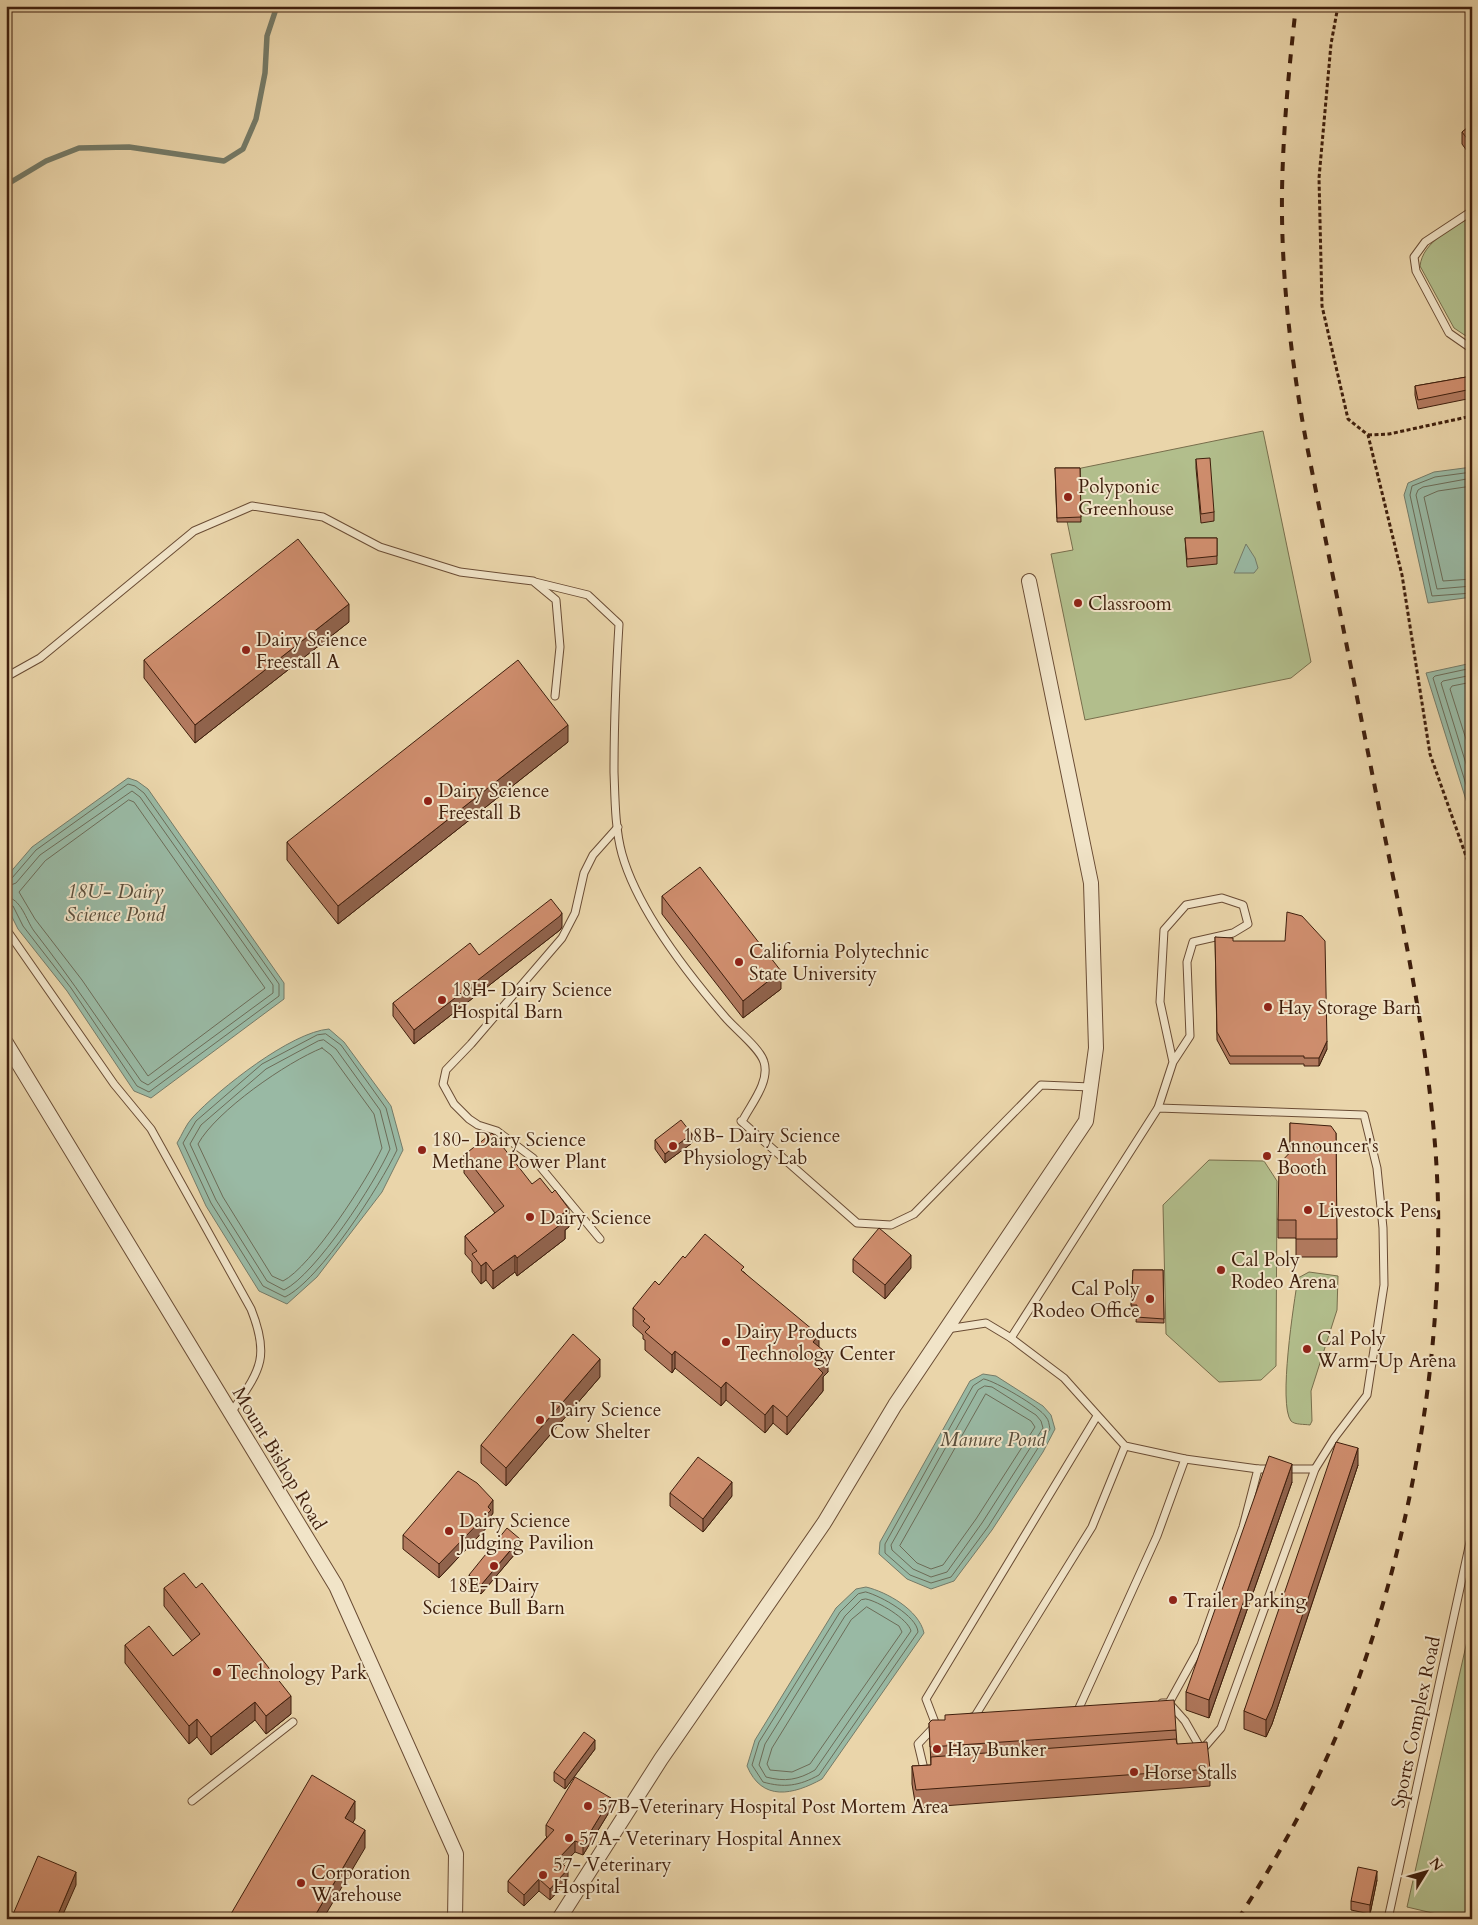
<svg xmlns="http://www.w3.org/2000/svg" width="1478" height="1925" viewBox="0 0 1478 1925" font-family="Cardo,serif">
<rect width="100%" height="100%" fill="#ead5aa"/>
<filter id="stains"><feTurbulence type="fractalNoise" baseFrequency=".004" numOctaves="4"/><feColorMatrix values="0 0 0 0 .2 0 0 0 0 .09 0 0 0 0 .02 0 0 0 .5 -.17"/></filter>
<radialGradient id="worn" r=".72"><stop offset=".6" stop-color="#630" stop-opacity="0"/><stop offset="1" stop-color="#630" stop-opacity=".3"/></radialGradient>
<g fill="#b2be8c" stroke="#786e4c">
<path d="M1472,216v124l-18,-12 -34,-62c3,-25 32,-37 52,-50z"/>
<polygon points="1263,431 1311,662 1291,678 1085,720 1051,554 1073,550 1057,473"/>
<polygon points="1209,1160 1264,1161 1277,1181 1276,1366 1261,1380 1219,1382 1166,1334 1163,1205"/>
<path d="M1309,1272l29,4 -1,34 -26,81 1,30 -2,4c-6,-1 -15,0 -19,-4 -13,-17 3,-119 7,-143z"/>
<polygon points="1472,1619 1472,1919 1458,1919 1407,1907"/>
</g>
<g fill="#99b9a4" stroke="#757b68">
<polygon points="1472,467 1472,597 1428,603 1404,495 1408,483 1434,472"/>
<polygon points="1246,544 1255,558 1258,568 1254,573 1234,573"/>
<polygon points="1472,663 1472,819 1426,673"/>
<polygon points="128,778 137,781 148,789 284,983 284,999 151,1098 134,1091 67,991 18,929 6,905 8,875 32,847"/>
<path d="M329,1029l15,13 47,64 12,44 -21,42 -65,85 -30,27 -28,-13 -53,-85 -29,-63c5,-8 9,-19 16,-26 26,-28 98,-85 136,-88z"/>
<polygon points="983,1374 996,1376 1043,1406 1051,1415 1055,1429 1043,1452 992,1530 954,1581 931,1589 907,1579 879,1554 880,1542 970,1381"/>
<path d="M866,1587c21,5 53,23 58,46l-102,146c-29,16 -60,23 -75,-13l8,-26 81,-132 20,-19z"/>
</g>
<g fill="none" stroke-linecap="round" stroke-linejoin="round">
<g stroke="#6c6c58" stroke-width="1">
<polyline points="1472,472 1435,477 1412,486 1410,495 1432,596 1472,593"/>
<polyline points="1472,478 1423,487 1418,490 1416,495 1437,589 1472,586"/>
<polyline points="1472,486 1438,491 1424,497 1443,581 1472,579"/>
<polyline points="1472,668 1435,676 1433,678 1472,804"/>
<polyline points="1472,675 1443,681 1441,683 1472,783"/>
<polyline points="1472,682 1452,686 1450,689 1472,758"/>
<polygon points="129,800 134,802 265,988 148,1076 82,980 35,919 19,892 45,861"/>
<polyline points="6,880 12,878 36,850 128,784 135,786 144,793 279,984 279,996 149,1092 137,1086 71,988 23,926 13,906 6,904"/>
<path d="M6,887l10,-4 24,-28 92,-64 8,6 133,188v8l-125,92 -7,-4c-35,-50 -69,-101 -107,-150 -8,-11 -13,-33 -28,-34"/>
<path d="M326,1034l15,11 45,63 11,42c-17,36 -77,130 -112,147l-22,-11 -52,-83 -28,-60 13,-22 66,-57 55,-29z"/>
<path d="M324,1040l12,9 44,61 10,39c-15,34 -74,125 -106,141l-17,-9 -51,-81 -26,-56 11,-19 65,-56 52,-28z"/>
<path d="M322,1048l9,7 43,59 8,34c-14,31 -71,119 -99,133l-11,-5 -49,-79 -25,-53c18,-33 89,-82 124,-96z"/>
<path d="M984,1379c11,2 56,28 62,38 3,3 3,8 4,12l-62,98 -37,50 -20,6 -21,-8 -25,-22v-9l88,-158z"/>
<polygon points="985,1386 992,1387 1036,1415 1041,1421 1043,1428 982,1523 947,1572 931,1577 913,1569 892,1550 891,1545 978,1390"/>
<polygon points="986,1394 1031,1421 1035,1427 976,1519 943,1565 931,1569 917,1563 900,1546"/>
<path d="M866,1592c15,4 51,24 52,40l-99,143c-20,11 -35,13 -56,7l-11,-17 7,-23 81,-130 18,-18z"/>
<path d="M866,1599c12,2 42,20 45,32l-96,139c-17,10 -30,12 -49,7l-7,-12 6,-21 80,-128 16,-16z"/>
<polygon points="867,1607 899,1626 902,1632 810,1764 792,1772 770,1770 767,1764 772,1748 851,1620"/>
</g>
<polyline stroke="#757b68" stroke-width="5.5" points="6,185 46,161 79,148 129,147 224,161 243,149 256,119 265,73 267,36 277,6"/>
<g stroke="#6a4c34" stroke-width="9">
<g id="service">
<polyline points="1472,211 1425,242 1414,257 1416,271 1449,333 1472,349"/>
<path d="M535,582l53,13 31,29c-3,50 -5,98 -5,148 1,26 1,57 8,82 16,57 65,119 103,163 10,12 35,31 39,45 6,19 -12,41 -20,56"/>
<polyline points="6,677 40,658 194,531 252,506 323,517 380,547 460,572 533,581 556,600 560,647 555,696"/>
<path d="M6,929l108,155 37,45 100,180c20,50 8,62 -20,104"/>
<polyline points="1158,1108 1173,1062 1160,1002 1164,930 1186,905 1222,898 1243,905 1248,924 1233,933 1193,942 1187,962 1190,1036 1173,1062"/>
<polyline points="741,1121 857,1223 891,1225 914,1214 1041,1085 1091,1087"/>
<polyline points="600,1239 533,1158 497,1131 478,1125 469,1119 454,1104 443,1084 446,1070 471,1044 562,938 575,913 584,873 593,855 618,827"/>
<polyline points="947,1329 986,1323 1011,1338 1064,1378 1125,1446 1185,1459 1258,1469 1273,1469"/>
<polyline points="1011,1338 1158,1108 1364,1115 1377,1168 1383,1228 1384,1285 1367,1395 1335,1437 1315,1469"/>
<polyline points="1162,1703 1169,1703 1201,1645 1243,1527 1258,1469"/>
<polyline points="1169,1703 1185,1721 1201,1749"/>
<polyline points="1079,1708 1157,1536 1185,1459"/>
<polyline points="972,1717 975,1716 1092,1527 1125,1446"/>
<polyline points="936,1725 926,1699 1097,1416"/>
<polyline points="1202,1750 1221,1728 1315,1469 1283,1469"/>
<polyline points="927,1770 924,1769 918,1744 935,1726"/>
<polyline points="192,1801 293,1722"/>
<polyline points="1388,1919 1472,1533"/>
</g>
</g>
<g stroke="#6a4c34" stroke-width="16">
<g id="minor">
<polyline points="6,1043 336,1586 456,1854 455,1919"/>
<polyline points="559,1919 661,1759 824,1523 895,1405 1086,1121 1096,1048 1091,883 1029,581"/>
</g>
</g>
<g stroke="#3f1f0d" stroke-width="3" stroke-dasharray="4 2.5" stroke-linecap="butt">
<polyline points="1338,6 1331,44 1319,178 1322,306 1348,419 1368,435 1402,575 1430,754 1472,873"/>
<polyline points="1368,435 1389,434 1472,416"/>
</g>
<use href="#service" stroke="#f1e4c8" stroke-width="7"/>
<use href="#minor" stroke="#f1e4c8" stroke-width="14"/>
<path stroke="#3f1f0d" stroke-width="4" stroke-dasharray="9 9" stroke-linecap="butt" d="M1238,1919c32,-49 62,-102 86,-155 81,-178 125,-410 112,-606 -8,-115 -32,-228 -55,-340 -25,-126 -50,-251 -75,-377 -15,-82 -25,-165 -24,-249 1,-62 7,-124 14,-186"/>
</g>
<g fill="#b1795e" stroke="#3f1f0d">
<polygon points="1472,124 1472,158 1462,144 1462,132"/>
<polygon points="1472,376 1472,398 1418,409 1415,395 1415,386"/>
<polygon points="1196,459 1214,512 1214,521 1201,523 1196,468"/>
<polygon points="1055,468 1080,468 1081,522 1057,522"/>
<polygon points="1185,538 1217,538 1217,564 1187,567"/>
<polygon points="349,622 195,743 144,678 144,660"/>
<polygon points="568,742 338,924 287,860 287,842"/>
<polygon points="662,896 781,989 743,1018 662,914"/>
<polygon points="562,927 560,930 414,1044 393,1016 393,1003 479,955"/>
<polygon points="1215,937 1233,941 1327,1049 1319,1066 1304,1066 1304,1064 1230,1064 1217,1040"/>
<polygon points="1290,1123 1336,1133 1337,1257 1296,1257 1296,1238 1278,1238 1278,1220 1290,1153"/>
<polygon points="655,1140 692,1143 665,1163 655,1149"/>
<polygon points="464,1155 532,1184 569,1227 565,1230 565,1239 517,1276 515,1272 493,1289 486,1280 481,1284 472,1272 472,1262 465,1254 465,1236 495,1213 464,1173"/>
<polygon points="685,1258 744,1272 819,1348 828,1372 823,1377 823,1391 787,1435 773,1423 765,1433 726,1400 721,1406 675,1368 672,1373 645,1350 645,1340 643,1339 643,1335 633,1326 633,1308 659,1285"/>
<polygon points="853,1259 911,1268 885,1299 853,1272"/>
<polygon points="1133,1270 1163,1270 1164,1323 1136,1322 1137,1310 1131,1309"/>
<polygon points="600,1377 506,1486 481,1463 481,1445"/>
<polygon points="1358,1465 1272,1724 1266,1737 1244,1729 1244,1711"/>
<polygon points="1292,1482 1209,1718 1186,1710 1186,1692"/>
<polygon points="670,1493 732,1496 703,1532 670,1506"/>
<polygon points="493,1513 491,1516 491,1523 439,1578 403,1549 403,1535"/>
<polygon points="520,1548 481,1594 469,1584 469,1575"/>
<polygon points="164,1588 291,1714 266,1734 255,1720 211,1755 197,1737 189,1744 125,1663 125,1645 173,1656 192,1641 164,1606"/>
<polygon points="929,1723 1176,1730 1177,1744 1210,1769 1210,1786 916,1808 912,1784 912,1766 931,1765"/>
<polygon points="595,1749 565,1789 554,1781 554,1772"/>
<polygon points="611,1809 583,1855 575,1852 563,1864 568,1880 550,1900 539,1891 524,1906 508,1892 508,1881 547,1837 546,1836 546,1825"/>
<polygon points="1377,1880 1370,1914 1351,1910 1351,1901"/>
</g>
<g fill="#90634c" stroke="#3f1f0d">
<polygon points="349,604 349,622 195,743 195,725"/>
<polygon points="568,725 568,742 338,924 338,906"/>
<polygon points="562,913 562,927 560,930 414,1044 414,1030"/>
<polygon points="781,971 781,989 743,1018 743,1001"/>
<polygon points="1327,1041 1327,1049 1319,1066 1319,1058"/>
<polygon points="692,1134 692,1143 665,1163 665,1154"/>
<polygon points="569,1209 569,1227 565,1230 565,1239 517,1276 517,1258 561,1215"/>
<polygon points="515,1255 515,1272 493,1289 493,1271"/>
<polygon points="911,1255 911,1268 885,1299 885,1285"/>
<polygon points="486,1262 486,1280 481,1284 481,1266"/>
<polygon points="819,1335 819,1353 813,1342"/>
<polygon points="675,1351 675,1368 672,1373 672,1355"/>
<polygon points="828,1354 828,1372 823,1377 823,1391 787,1435 787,1417 817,1367"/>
<polygon points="600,1359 600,1377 506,1486 506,1468"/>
<polygon points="726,1382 726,1400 721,1406 721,1388"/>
<polygon points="773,1405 773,1423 765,1433 765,1415"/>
<polygon points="1358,1448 1358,1465 1272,1724 1266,1737 1266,1720"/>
<polygon points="1292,1464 1292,1482 1209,1718 1209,1700"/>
<polygon points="732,1482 732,1496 703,1532 703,1519"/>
<polygon points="493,1500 493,1513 491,1516 491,1523 439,1578 439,1564"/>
<polygon points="520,1539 520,1548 481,1594 481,1585"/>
<polygon points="291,1696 291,1714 266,1734 266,1716"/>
<polygon points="255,1702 255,1720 211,1755 211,1737"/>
<polygon points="197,1719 197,1737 189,1744 189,1726"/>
<polygon points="595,1740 595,1749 565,1789 565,1780"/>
<polygon points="611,1798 611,1809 583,1855 583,1844"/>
<polygon points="355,1801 355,1819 345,1836 345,1818"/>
<polygon points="365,1830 365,1848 323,1919 313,1919"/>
<polygon points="575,1841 575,1852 558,1870 558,1859"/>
<polygon points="568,1869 568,1880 550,1900 550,1889"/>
<polygon points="1377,1871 1377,1880 1370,1914 1370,1905"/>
<polygon points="76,1872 76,1885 61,1919 56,1919"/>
<polygon points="539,1879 539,1891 524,1906 524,1895"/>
</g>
<g fill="#ce8d6d" stroke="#3f1f0d">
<polygon points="1472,124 1472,145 1462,132"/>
<polygon points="1472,376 1472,389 1418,400 1415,386"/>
<polygon points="1210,458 1214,512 1201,514 1196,459"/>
<polygon points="1055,468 1080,468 1081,517 1057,518"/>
<polygon points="1185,538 1217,538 1217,556 1187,559"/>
<polygon points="298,539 349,604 195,725 144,660"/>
<polygon points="518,660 568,725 338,906 287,842"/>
<polygon points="700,867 781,971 743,1001 662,896"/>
<polygon points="551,899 562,913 560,916 414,1030 393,1003 470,943 479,955"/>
<polygon points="1287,912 1302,916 1325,941 1327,1041 1319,1058 1304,1058 1304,1056 1230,1056 1217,1032 1215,937 1233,938 1233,941 1285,941"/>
<polygon points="681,1120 692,1134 665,1154 655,1140"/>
<polygon points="1290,1123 1331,1126 1336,1133 1337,1239 1296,1239 1296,1220 1278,1220 1279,1164 1297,1145 1290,1145"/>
<polygon points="492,1133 532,1184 540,1178 552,1193 555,1190 569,1209 561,1215 565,1221 517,1258 515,1255 493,1271 486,1262 481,1266 472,1254 477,1251 465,1236 504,1206 464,1155"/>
<polygon points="879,1228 911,1255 885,1285 853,1259"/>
<polygon points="705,1234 744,1267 741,1270 819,1335 813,1342 828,1354 817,1367 823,1373 787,1417 773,1405 765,1415 726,1382 721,1388 675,1351 672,1355 645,1332 650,1327 643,1321 645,1319 633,1308 655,1281 659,1285 683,1256 685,1258"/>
<polygon points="1133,1270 1163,1270 1164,1319 1136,1317 1137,1305 1131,1305"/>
<polygon points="573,1334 600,1359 506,1468 481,1445"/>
<polygon points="1336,1442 1358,1448 1272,1707 1266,1720 1244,1711"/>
<polygon points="1269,1456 1292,1464 1209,1700 1186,1692"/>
<polygon points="698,1457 732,1482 703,1519 670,1493"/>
<polygon points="458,1471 477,1483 493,1500 488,1507 491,1510 439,1564 403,1535"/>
<polygon points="507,1528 520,1539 481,1585 469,1575"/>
<polygon points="184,1573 196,1588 202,1583 291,1696 266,1716 255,1702 211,1737 197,1719 189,1726 125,1645 149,1626 173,1656 200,1634 164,1588"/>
<polygon points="1174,1700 1176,1730 930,1747 929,1723 932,1720 945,1720 945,1715"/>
<polygon points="584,1732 595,1740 565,1780 554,1772"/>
<polygon points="1176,1739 1177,1744 1207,1742 1210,1769 916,1790 912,1766 931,1765 931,1757"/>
<polygon points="312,1775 355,1801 345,1818 365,1830 313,1919 228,1919"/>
<polygon points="575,1777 611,1798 583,1844 575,1841 558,1859 568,1869 550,1889 539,1879 524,1895 508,1881 554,1830 546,1825"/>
<polygon points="38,1856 76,1872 56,1919 11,1919"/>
<polygon points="1358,1867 1377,1871 1370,1905 1351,1901"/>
</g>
<g fill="#8f2418" stroke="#f1e4c8" stroke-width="2">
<circle cx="1068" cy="497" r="5"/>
<circle cx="1078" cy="603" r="5"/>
<circle cx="246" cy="650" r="5"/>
<circle cx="428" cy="801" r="5"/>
<circle cx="739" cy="962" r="5"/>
<circle cx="442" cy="1000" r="5"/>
<circle cx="1268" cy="1007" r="5"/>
<circle cx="673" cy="1146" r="5"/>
<circle cx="422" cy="1150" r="5"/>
<circle cx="1267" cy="1156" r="5"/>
<circle cx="1308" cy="1210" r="5"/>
<circle cx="530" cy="1217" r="5"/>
<circle cx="1221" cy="1270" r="5"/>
<circle cx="1150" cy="1299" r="5"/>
<circle cx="726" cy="1342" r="5"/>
<circle cx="1307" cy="1349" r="5"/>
<circle cx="540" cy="1420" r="5"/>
<circle cx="449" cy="1531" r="5"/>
<circle cx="494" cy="1566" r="5"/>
<circle cx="1173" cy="1600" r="5"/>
<circle cx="217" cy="1672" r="5"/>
<circle cx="937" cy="1749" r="5"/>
<circle cx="1134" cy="1772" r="5"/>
<circle cx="588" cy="1806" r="5"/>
<circle cx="569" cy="1838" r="5"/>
<circle cx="543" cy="1875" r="5"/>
<circle cx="301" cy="1883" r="5"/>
</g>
<g text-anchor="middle" stroke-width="4" stroke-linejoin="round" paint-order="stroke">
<g font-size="19" fill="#3f1f0d" stroke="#f1e4c8" text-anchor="start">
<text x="1078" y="493">Polyponic<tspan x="1078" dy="22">Greenhouse</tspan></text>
<text x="1088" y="610">Classroom</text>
<text x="256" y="646">Dairy Science<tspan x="256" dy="22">Freestall A</tspan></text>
<text x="438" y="797">Dairy Science<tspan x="438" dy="22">Freestall B</tspan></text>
<text x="749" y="958">California Polytechnic<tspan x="749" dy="22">State University</tspan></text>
<text x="452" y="996">18H- Dairy Science<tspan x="452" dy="22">Hospital Barn</tspan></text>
<text x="1278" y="1014">Hay Storage Barn</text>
<text x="683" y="1142">18B- Dairy Science<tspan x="683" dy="22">Physiology Lab</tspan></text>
<text x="432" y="1146">180- Dairy Science<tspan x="432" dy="22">Methane Power Plant</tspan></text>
<text x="1277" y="1152">Announcer's<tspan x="1277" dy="22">Booth</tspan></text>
<text x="1318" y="1217">Livestock Pens</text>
<text x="540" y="1224">Dairy Science</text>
<text x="1231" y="1266">Cal Poly<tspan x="1231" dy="22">Rodeo Arena</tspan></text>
<text x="1140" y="1295" text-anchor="end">Cal Poly<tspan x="1140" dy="22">Rodeo Office</tspan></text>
<text x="736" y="1338">Dairy Products<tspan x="736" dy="22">Technology Center</tspan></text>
<text x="1317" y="1345">Cal Poly<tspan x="1317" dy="22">Warm-Up Arena</tspan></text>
<text x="550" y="1416">Dairy Science<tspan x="550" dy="22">Cow Shelter</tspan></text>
<text x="459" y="1527">Dairy Science<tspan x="459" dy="22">Judging Pavilion</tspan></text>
<text x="494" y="1592" text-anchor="middle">18E- Dairy<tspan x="494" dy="22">Science Bull Barn</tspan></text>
<text x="1183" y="1607">Trailer Parking</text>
<text x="227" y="1679">Technology Park</text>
<text x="947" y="1756">Hay Bunker</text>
<text x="1144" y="1779">Horse Stalls</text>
<text x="598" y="1813">57B-Veterinary Hospital Post Mortem Area</text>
<text x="579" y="1845">57A- Veterinary Hospital Annex</text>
<text x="553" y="1871">57- Veterinary<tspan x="553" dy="22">Hospital</tspan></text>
<text x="311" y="1879">Corporation<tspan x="311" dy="22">Warehouse</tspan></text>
</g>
<g font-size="19" fill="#3f1f0d" stroke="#f1e4c8">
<text transform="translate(280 1458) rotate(59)" y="7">Mount Bishop Road</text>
<text transform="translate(1415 1722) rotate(-78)" y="7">Sports Complex Road</text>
</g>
<g font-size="20" font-style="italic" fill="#5a4d3a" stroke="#f1e4c8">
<text x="115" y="898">18U- Dairy<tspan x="115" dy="23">Science Pond</tspan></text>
<text x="993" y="1446">Manure Pond</text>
</g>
</g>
<rect width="1478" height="1925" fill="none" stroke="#ead5aa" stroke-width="25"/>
<rect x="8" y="8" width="1463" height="1910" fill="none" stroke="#3f1f0d" stroke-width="2.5"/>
<rect x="12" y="12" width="1453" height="1900" fill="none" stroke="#3f1f0d"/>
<g transform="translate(1426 1872) rotate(53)" stroke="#f1e4c8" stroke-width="4" paint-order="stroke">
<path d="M0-4L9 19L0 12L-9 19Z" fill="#3f1f0d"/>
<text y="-8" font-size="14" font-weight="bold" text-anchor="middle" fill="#3f1f0d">N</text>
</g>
<rect width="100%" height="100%" filter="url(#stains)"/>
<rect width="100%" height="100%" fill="url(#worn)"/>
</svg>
